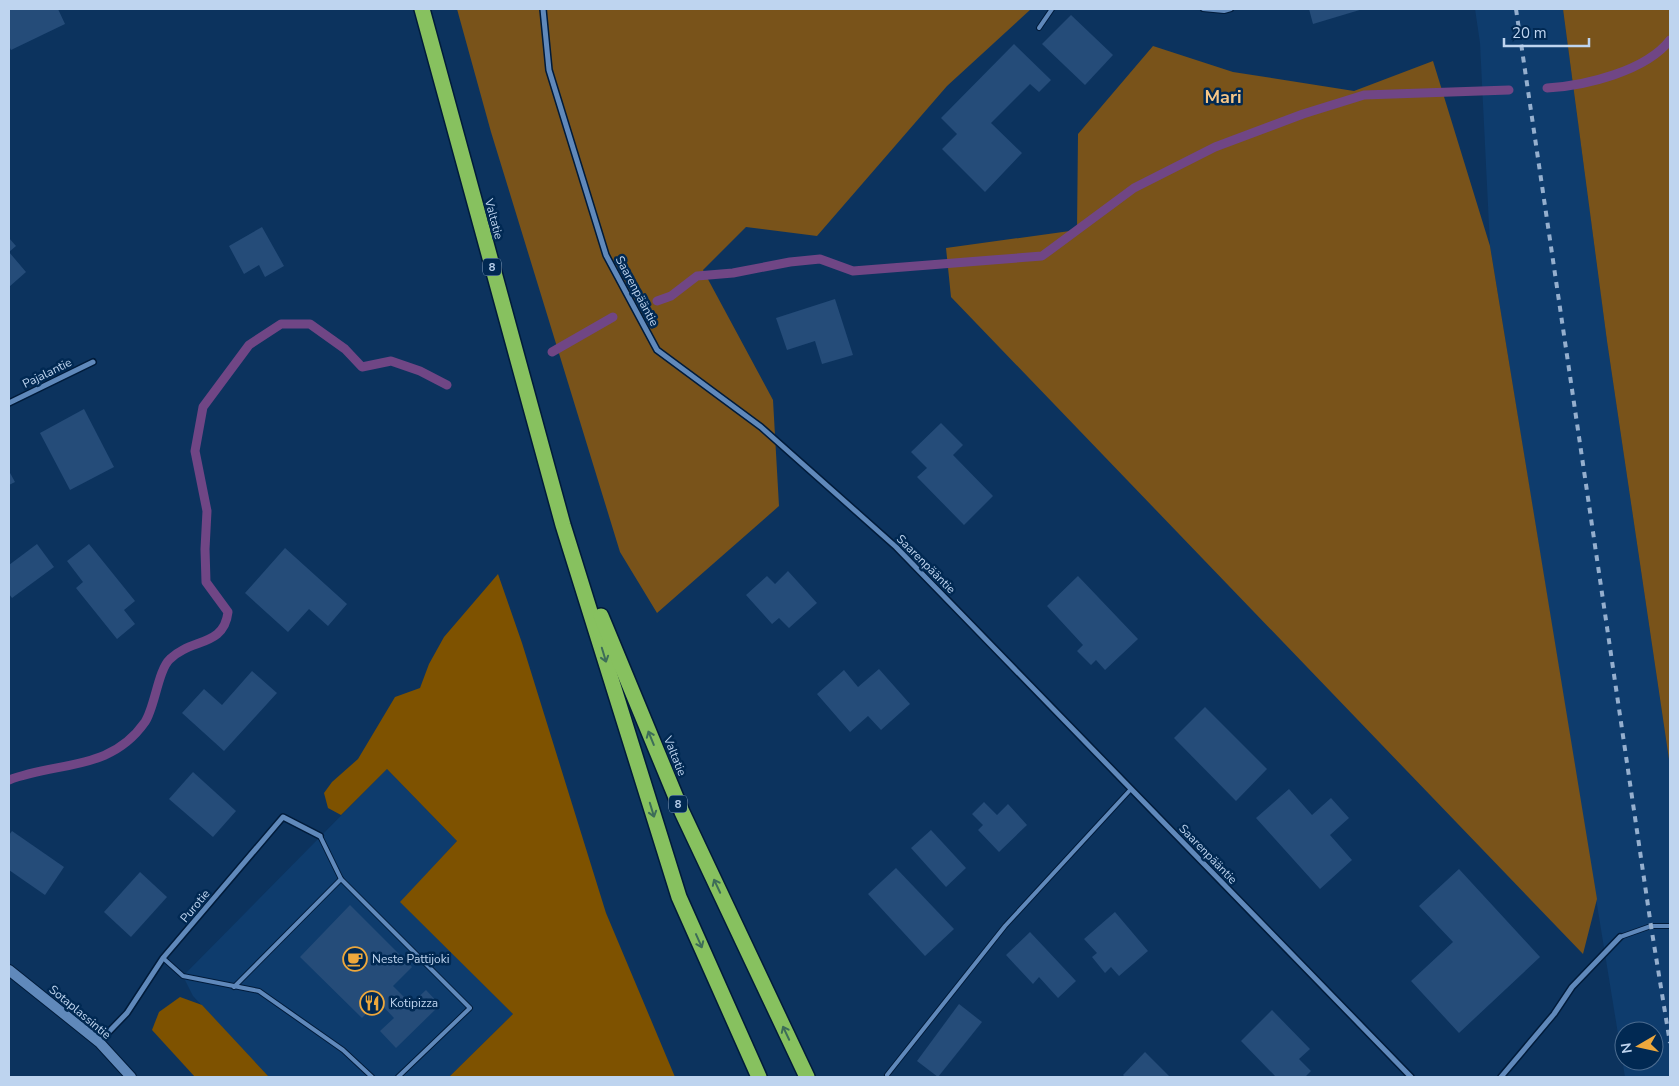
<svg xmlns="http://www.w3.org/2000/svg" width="1679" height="1086" viewBox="0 0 1679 1086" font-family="'Nunito Sans',sans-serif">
<rect width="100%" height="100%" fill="#0c335e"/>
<g fill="#0e3c6d" fill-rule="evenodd">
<path d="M1475,9h88l44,332 63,425v311h-45l-135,-831 -10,-203zM1624,1031h30v30h-30z"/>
<polygon points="387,769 457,841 401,902 513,1014 449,1077 269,1077 193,996 183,976"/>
</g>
<g fill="#7e5200">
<polygon points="498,574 522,643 606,913 675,1077 449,1077 513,1014 400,902 457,841 387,769 341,815 328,808 324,793 332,782 358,759 395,697 420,688 429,664 444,637"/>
<polygon points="180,997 202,1005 269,1077 195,1077 152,1030 159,1012"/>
</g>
<g fill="#79531a">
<polygon points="457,9 1031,9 947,86 817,236 746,227 703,270 773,400 779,506 657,613 620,552 491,132"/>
<polygon points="1563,9 1670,9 1670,766 1607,341"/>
<polygon points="1153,46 1233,72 1354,91 1433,61 1490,246 1597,899 1583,954 951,297 946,248 1077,230 1078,134"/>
</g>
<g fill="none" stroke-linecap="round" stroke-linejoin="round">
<g stroke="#704685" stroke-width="9">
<path d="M1547,88c38,-2 99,-17 123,-48"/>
<polyline points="657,301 671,296 697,276 733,273 790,262 820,259 853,271 1042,256 1134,188 1215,147 1303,114 1364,95 1509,90"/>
<polyline points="552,352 613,317"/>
<path d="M9,780c49,-19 101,-8 136,-58 10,-15 13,-52 25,-63 21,-21 54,-12 58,-47l-22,-30 -1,-33 2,-38 -12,-60 8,-44 46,-62 32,-21h29l35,25 17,18 29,-6 29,10 27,14"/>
</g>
</g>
<g fill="#254c79">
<polygon points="9,9 58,9 65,24 11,50 9,46"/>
<polygon points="1309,9 1363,9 1313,24"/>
<polygon points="1071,15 1113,55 1085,85 1042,44"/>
<polygon points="1014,44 1051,80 1039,92 1030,84 991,123 1022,153 985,192 942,149 957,134 941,118"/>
<polygon points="262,227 284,266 265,277 259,265 244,274 229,246"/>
<polygon points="9,238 16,246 9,252 26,272 9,287"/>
<polygon points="835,299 853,355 822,364 815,341 787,350 776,318"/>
<polygon points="84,409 114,467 70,490 40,433"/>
<polygon points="941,423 963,445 953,455 993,496 964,525 917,477 927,468 911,452"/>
<polygon points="9,471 15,482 9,485"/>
<polygon points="37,544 54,567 12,598 9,594 9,565"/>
<polygon points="89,544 135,601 124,610 135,624 117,639 76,588 83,582 67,561"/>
<polygon points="285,548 347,604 328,626 309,609 288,632 245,593"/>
<polygon points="788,571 817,603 789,628 779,618 772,624 746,595 767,576 775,584"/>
<polygon points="1078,576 1138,639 1105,670 1096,660 1091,665 1077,651 1083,645 1047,606"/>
<polygon points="879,669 910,704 881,730 868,716 850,732 817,694 844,670 858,687"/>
<polygon points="252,671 277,693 224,751 182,713 204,689 222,705"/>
<polygon points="1205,707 1267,769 1236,801 1174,738"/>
<polygon points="193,772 236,811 213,837 169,799"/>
<polygon points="1289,789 1312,815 1331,798 1349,818 1330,835 1352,860 1320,889 1256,818"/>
<polygon points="984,802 997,815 1008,804 1027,825 999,852 978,830 983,825 972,814"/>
<polygon points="931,830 966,868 946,887 911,848"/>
<polygon points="12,831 64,867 45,895 9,870 9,835"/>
<polygon points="896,868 954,929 925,956 868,894"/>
<polygon points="1459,869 1540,957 1459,1033 1411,981 1453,942 1419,906"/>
<polygon points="140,872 167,897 131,937 104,912"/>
<polygon points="350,905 412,967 393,986 411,1004 426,990 440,1005 396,1048 380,1031 394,1018 378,1001 362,1018 300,957"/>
<polygon points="1115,912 1148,951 1119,976 1111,967 1105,973 1092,957 1097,953 1084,939"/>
<polygon points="1030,932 1076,981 1058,998 1039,977 1033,984 1006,955"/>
<polygon points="959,1004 982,1022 938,1077 917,1061"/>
<polygon points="1272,1010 1310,1049 1299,1059 1311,1071 1305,1077 1273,1077 1275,1076 1241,1041"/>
<polygon points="1145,1052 1170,1077 1125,1077 1123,1075"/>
</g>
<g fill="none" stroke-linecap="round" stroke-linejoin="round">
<g stroke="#001b3a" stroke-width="6">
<g id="lane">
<polyline points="1203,9 1224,11 1231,9"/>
<polyline points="1039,28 1052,9"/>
<polyline points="320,836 341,879 470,1008 398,1077"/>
<polyline points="1620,937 1651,926 1670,926"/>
<polyline points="163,958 183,976 259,991 343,1050 372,1077"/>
<polyline points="234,987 341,879"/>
<polyline points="887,1075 1005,926 1131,789"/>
</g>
</g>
<g stroke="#001b3a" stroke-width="8">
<g id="street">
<polyline points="543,9 549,70 606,255 657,350 761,427 896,547 1411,1077"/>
<polyline points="9,403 93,362"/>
<polyline points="99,1042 127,1013 163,958 283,817 320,836"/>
<polyline points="1501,1077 1554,1014 1572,987 1620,937"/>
</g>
</g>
<g stroke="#001b3a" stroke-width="12">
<polyline id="secondary" points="9,970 99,1042 131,1077"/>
</g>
<g stroke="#001b3a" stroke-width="18">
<g id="highway">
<polyline points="422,9 563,525 679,897 759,1077"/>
<polyline points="601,616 682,812 807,1077"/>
</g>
</g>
<use href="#lane" stroke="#6089bb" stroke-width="4"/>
<use href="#street" stroke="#6089bb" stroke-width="5"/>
<use href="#secondary" stroke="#6089bb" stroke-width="10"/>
<use href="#highway" stroke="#87c15f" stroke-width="15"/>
<polyline stroke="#95afce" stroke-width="4" stroke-dasharray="6 6" stroke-linecap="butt" points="1516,9 1651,926 1670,1043"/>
</g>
<defs><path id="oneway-shaft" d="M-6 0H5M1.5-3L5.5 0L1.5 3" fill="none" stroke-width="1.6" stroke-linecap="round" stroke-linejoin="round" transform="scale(1.25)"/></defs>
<g stroke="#3d6d58">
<use href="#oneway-shaft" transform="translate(604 655) rotate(73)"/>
<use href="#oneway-shaft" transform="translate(651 738) rotate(-112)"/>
<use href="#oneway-shaft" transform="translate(652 810) rotate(73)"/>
<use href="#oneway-shaft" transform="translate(717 886) rotate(-115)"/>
<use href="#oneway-shaft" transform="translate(699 941) rotate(66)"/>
<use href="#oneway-shaft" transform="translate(786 1033) rotate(-115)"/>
</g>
<defs>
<g id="cafe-ring" transform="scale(1.25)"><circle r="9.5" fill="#012953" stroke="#eea83c" stroke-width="1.5"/><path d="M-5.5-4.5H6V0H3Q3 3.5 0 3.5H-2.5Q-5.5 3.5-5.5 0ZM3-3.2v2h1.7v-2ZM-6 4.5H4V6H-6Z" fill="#eea83c"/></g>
<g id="restaurant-ring" transform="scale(1.25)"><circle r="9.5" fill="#012953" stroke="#eea83c" stroke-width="1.5"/><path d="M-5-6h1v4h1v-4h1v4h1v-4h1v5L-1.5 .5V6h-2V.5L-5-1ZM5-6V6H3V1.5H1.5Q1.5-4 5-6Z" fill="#eea83c"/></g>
</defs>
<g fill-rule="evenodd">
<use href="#cafe-ring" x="355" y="959"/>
<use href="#restaurant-ring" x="372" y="1003"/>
</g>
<g text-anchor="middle" stroke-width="5" stroke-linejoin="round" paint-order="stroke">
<g fill="#012953" stroke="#85a1c0" stroke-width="1">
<rect x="483" y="258.5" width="18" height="17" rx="4"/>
<rect x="669" y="795.5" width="18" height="17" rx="4"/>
</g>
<g font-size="11" font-weight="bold" fill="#bed4ef">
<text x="492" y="271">8</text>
<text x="678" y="808">8</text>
</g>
<g font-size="12" fill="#bed4ef" stroke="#012953">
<text transform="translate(494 219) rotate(75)" y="4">Valtatie</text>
<text transform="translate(637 291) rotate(62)" y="4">Saarenpääntie</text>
<text transform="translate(47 373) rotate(-26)" y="4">Pajalantie</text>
<text transform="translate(926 564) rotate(45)" y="4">Saarenpääntie</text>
<text transform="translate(675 756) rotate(68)" y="4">Valtatie</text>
<text transform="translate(1208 854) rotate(46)" y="4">Saarenpääntie</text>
<text transform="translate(195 906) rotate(-50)" y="4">Purotie</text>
<text transform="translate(80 1012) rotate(40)" y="4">Sotaplassintie</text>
</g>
<g font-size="12" fill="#bed4ef" stroke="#012953" text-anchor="start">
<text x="372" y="963">Neste Pattijoki</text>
<text x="390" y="1007">Kotipizza</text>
</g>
<g font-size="18" font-weight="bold" fill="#f8c786" stroke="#012953">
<text x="1223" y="103">Mari</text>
</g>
</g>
<rect width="1679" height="1086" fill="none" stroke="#bed4ef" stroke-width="20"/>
<g transform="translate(1639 1046) rotate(261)"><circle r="24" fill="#012953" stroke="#4d6d91"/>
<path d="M0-4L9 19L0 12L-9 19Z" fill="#eea83c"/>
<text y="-8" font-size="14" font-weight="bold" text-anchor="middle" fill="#bed4ef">N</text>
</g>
<path d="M1504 38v8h85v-8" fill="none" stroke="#bed4ef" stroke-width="2.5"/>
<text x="1512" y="38" font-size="15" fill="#bed4ef" stroke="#012953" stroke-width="4" paint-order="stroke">20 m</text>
</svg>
